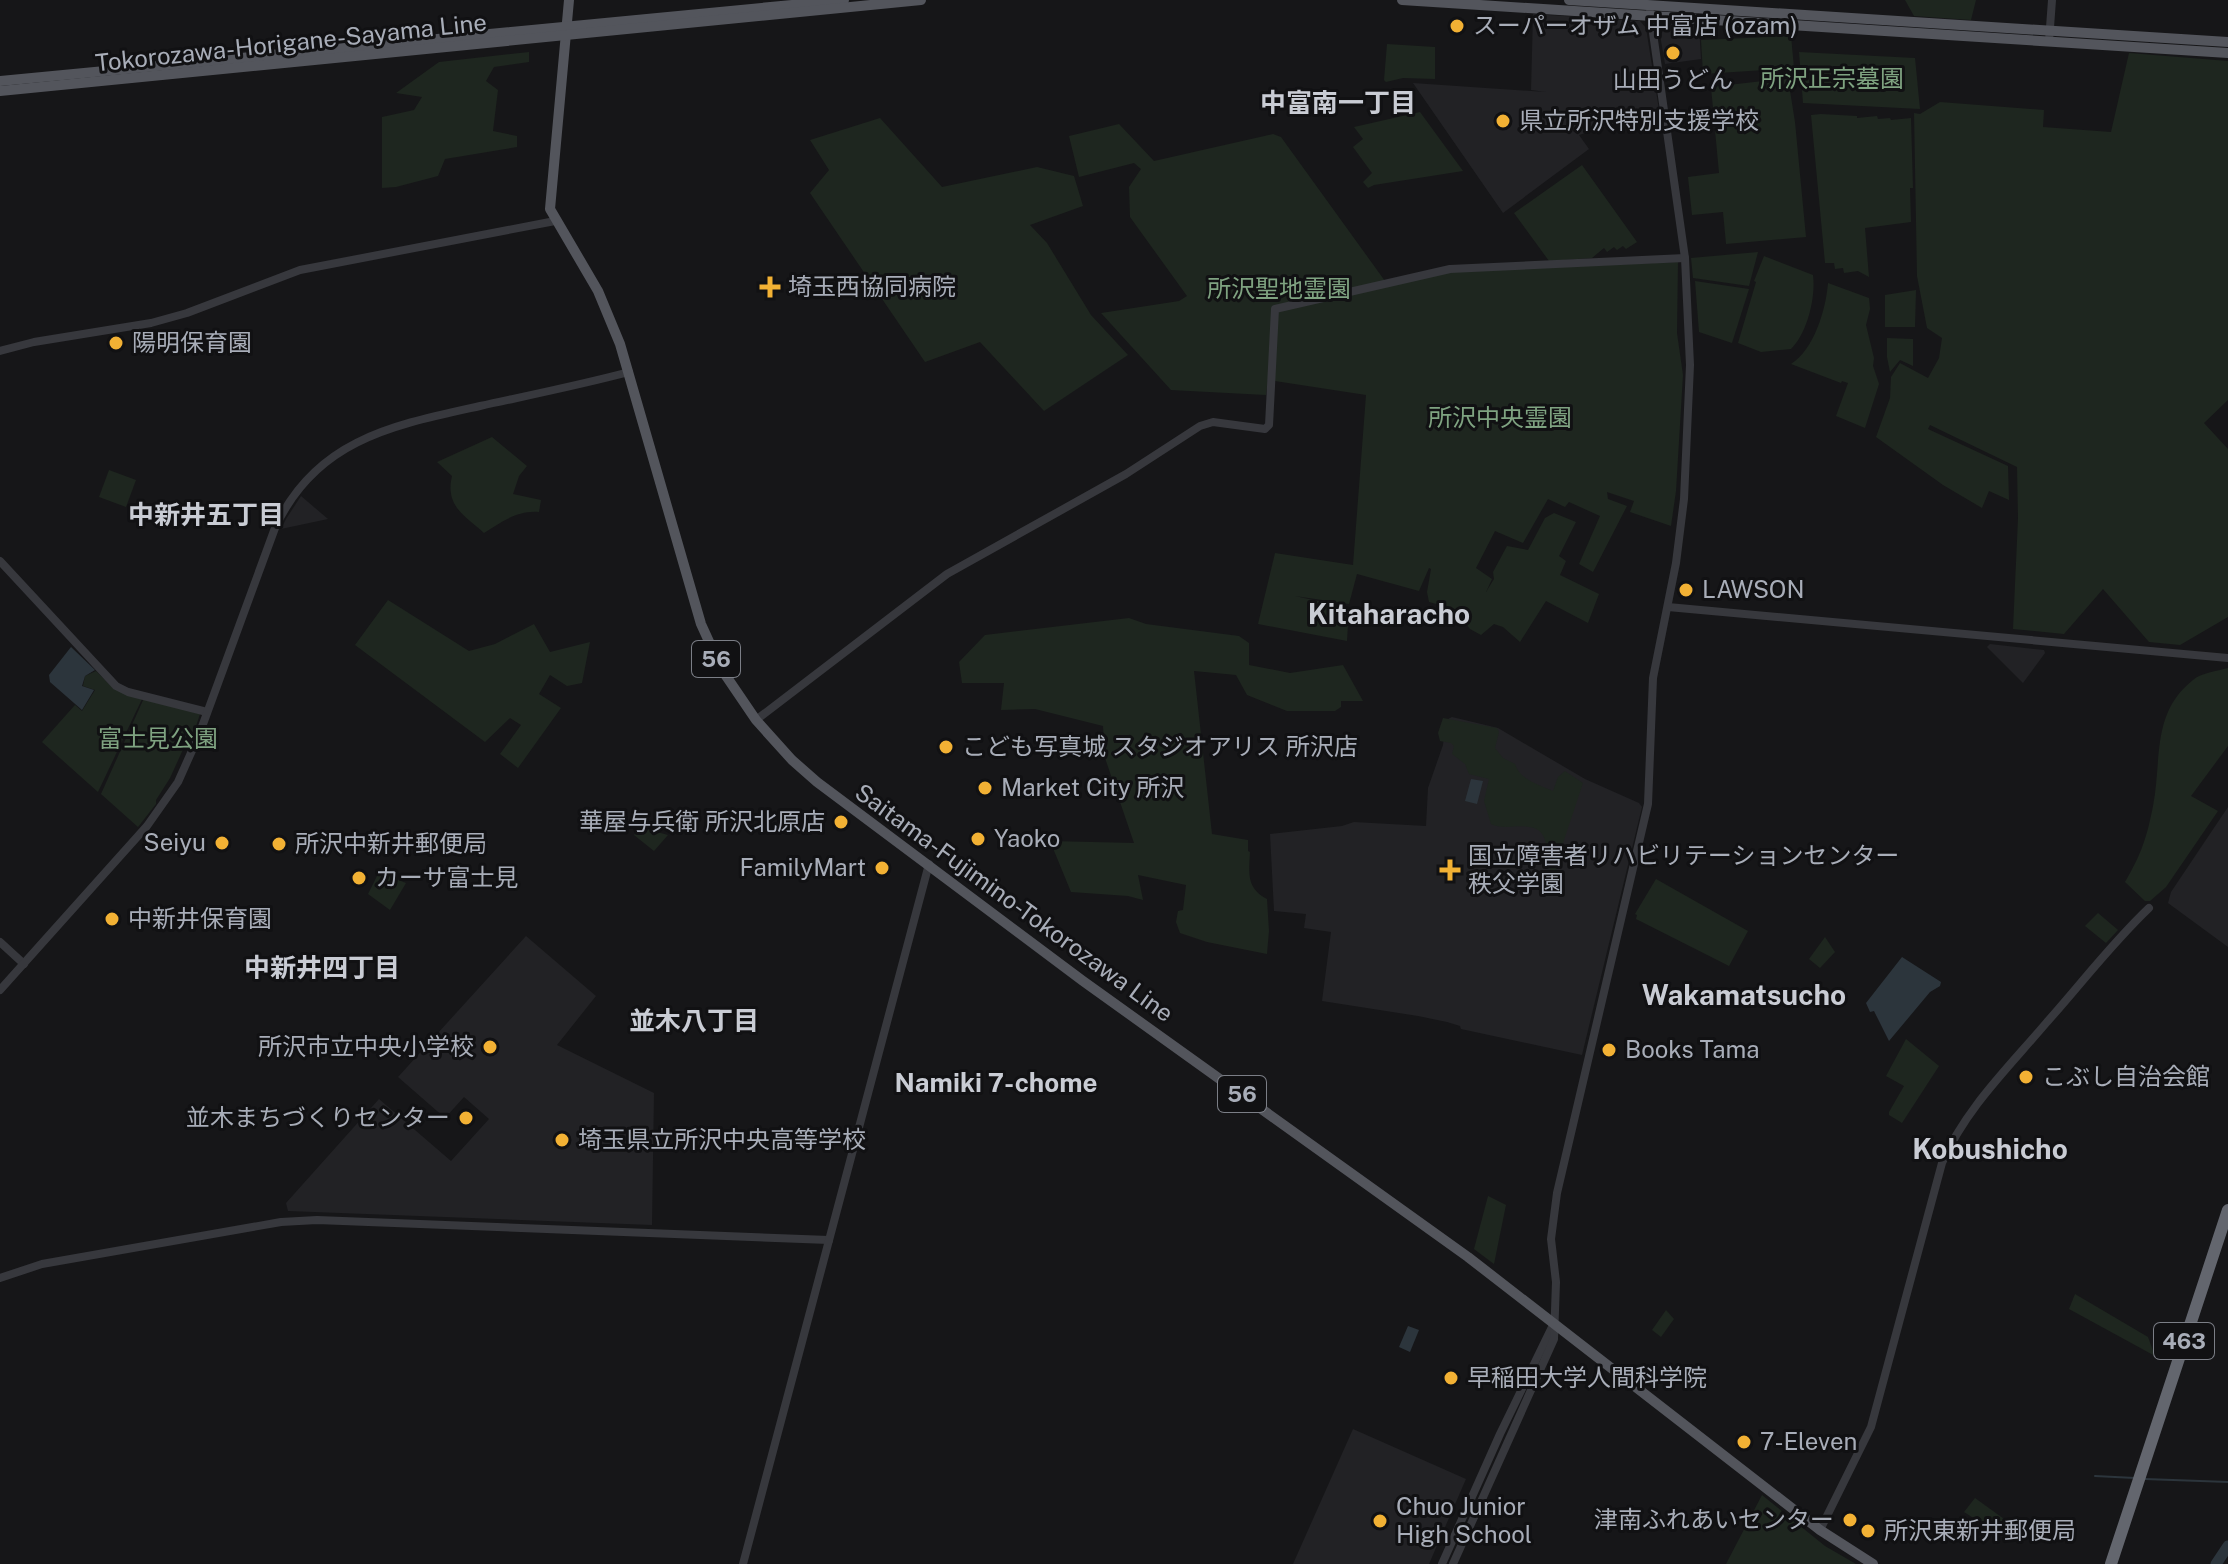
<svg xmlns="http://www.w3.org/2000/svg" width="2228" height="1564" viewBox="0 0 2228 1564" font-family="'Public Sans','Noto Sans JP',sans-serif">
<rect width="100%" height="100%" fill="#161618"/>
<g fill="#222225">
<polygon points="1533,14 1640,21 1646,28 1659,110 1579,135 1589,149 1503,213 1413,83 1546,92 1531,90"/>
<polygon points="1669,24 1699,26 1701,59 1665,64 1660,35"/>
<polygon points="301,496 328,519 281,529 286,519"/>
<polygon points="1990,644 2044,650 2045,653 2023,683 1987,647"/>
<polygon points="1452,717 1498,728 1585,779 1639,803 1642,807 1582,1055 1461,1029 1460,1026 1447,1022 1418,1016 1322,1001 1331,932 1304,928 1306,914 1274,911 1270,834 1342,826 1354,822 1426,826 1428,788 1443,745 1446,720"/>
<polygon points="2228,807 2228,947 2168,903 2171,892"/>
<polygon points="526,936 596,996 557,1045 654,1093 652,1225 288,1211 286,1203 379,1099 451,1161 489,1119 464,1097 445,1118 398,1077"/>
<polygon points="1353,1429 1466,1479 1429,1564 1293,1564"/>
</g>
<g fill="#1e261f">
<polygon points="1905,0 1976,0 1971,20 1914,16"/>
<polygon points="1791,36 1794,68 1703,74 1701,40"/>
<polygon points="1387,44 1435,47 1435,79 1403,78 1386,82 1384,80"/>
<polygon points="529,52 529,62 494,67 486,81 498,90 493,131 517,136 517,147 445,159 438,176 396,187 382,188 382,117 414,110 422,97 396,93 439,62"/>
<polygon points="1799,52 1915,58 1920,109 1803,103"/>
<polygon points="2129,53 2228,61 2228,400 2204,423 2228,449 2228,617 2180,645 2149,642 2103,589 2064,634 2013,629 2018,518 2017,467 1930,425 1928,429 2008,466 2009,500 1989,491 1982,508 1943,485 1876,437 1890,398 1891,377 1900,363 1928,378 1939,358 1942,338 1927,328 1917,276 1914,113 1920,114 1940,102 2044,110 2043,127 2111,132"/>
<polygon points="1788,78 1795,122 1806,237 1726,244 1723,212 1692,215 1688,177 1719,173 1711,87"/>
<polygon points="1420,112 1463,171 1374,185 1368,188 1363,182 1372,173 1353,147 1363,139 1354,127"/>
<polygon points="1821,114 1857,116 1857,118 1877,116 1878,119 1890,118 1891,120 1911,118 1913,188 1910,188 1911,222 1865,228 1869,277 1858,271 1844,273 1843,268 1835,269 1834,263 1825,263 1811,115"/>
<polygon points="880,118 942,187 1037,167 1074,176 1083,206 1030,225 1047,243 1091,315 1128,355 1044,411 980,342 925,362 810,193 829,170 810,140"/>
<polygon points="1119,124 1154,161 1273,134 1281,137 1385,281 1443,272 1678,262 1677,333 1683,375 1676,491 1671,526 1630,512 1634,501 1607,492 1608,499 1627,506 1593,572 1579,564 1600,516 1569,502 1565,507 1548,499 1523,543 1495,531 1476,568 1492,579 1486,592 1494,579 1493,572 1507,546 1528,550 1545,518 1554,513 1576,522 1559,556 1566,561 1560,575 1599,594 1588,623 1546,601 1520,642 1503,627 1494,624 1481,635 1470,629 1455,609 1429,602 1427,592 1431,569 1429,568 1419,591 1357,574 1349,604 1295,596 1349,608 1347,641 1258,624 1275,553 1353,565 1366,395 1268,380 1266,395 1171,390 1101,313 1179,301 1187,296 1130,217 1129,187 1141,169 1134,163 1079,177 1069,136"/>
<polygon points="1582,165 1637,242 1626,249 1623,246 1617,250 1614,247 1607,252 1604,248 1592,258 1549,261 1514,213"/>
<polygon points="1758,252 1749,286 1693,278 1691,258"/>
<path d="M1764,256l49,19c3,23 -6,58 -22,74l-30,3 -23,-9 18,-61 -2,-1z"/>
<polygon points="1695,281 1749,289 1732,343 1699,332"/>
<path d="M1828,283l41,15 1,11 -4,16 8,33 -1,8 6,18 -14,44 -29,-12 12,-33 -6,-2 -1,2 -50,-19c23,-14 35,-55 37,-81z"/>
<polygon points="1916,290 1915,327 1885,327 1885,295"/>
<polygon points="1887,338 1913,339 1913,366 1900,360 1890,372 1887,357"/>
<path d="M492,437l35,29 -8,10 -6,18 28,6 -2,12c-21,-2 -38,10 -55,21 -20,-18 -39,-27 -32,-57l-15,-14z"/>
<polygon points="109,470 136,480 126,507 99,497"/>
<polygon points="388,600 469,651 495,644 534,624 550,652 590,642 582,683 567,686 550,675 539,694 561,708 518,768 500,754 521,725 510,718 485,742 355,645"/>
<path d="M1129,618l17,6 93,12 10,7v22l41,8 53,-8 20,36h-22v6l-6,4h-48l-40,-16 -11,-20 -42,-4 18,163 36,6v11l2,1c-1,21 -4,36 17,47l2,32 -2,23 -60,-12 -27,-9 -4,-11 2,-11 5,-1 3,-25 -48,-10 5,25 -15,-4 -57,-4 -21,-51 84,2 -29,-85 -2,-32 -68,-17 -34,1 3,-27h-42l-3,-21 26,-27z"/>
<path d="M2228,668v78l-37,50 27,15 -52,76 -16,14h-5l-20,-19c16,-27 22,-45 28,-76 9,-46 -2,-93 40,-126 8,-7 24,-9 35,-12z"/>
<polygon points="96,671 113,688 142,699 98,792 42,742 75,705 82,711 95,690 83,686 85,676"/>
<polygon points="144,698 200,714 194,732 190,734 170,778 156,800 156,804 138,827 101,794"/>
<path d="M1443,718l54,10 2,4 -4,16 8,10 12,6c5,16 24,21 38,27l5,-14 7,-6 18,12 -26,78 1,7 -4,3 -6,-3c-2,-9 0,-19 -3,-28 -7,-24 -38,-7 -54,-16l-7,-23 5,-22 -20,-5 -4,-10 -13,-10 2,-8 -3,-3 -11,-2 -2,-8z"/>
<polygon points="639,827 668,835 654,851 634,835"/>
<polygon points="379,872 406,883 390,910 368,894"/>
<polygon points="1656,879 1748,931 1729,966 1636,919 1637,915 1635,914"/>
<polygon points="2098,913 2118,930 2106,943 2085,926"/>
<polygon points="1825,937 1835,952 1820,968 1809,959"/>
<polygon points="1906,1039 1939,1066 1902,1123 1889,1115 1889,1112 1904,1086 1886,1076"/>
<polygon points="1488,1196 1506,1205 1494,1264 1474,1249"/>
<polygon points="2075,1294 2148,1337 2155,1356 2069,1309"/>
<polygon points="1666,1310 1674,1319 1661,1337 1652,1330"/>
<polygon points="1762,1495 1825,1546 1856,1564 1726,1564"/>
<polygon points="1975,1498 2011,1524 2003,1537 1964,1512"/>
</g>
<g fill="#2c353c">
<polygon points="71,647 95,670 85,676 82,686 94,690 82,710 50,682 49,675"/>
<polygon points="1471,779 1483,781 1477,804 1465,801"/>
<polygon points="1902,957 1941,982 1940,986 1930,992 1889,1041 1874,1011 1870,1012 1866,1003"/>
<polygon points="1408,1326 1419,1330 1410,1352 1399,1347"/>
</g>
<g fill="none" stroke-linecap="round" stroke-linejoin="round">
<g stroke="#2c353c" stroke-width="2">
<polyline points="2095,1476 2135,1478"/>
<polyline points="2145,1479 2228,1482"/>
</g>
<polyline stroke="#2c353c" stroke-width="11" points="2216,1564 2228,1546"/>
<g stroke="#37383d" stroke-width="8">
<polyline points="2049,41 2052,0"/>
<polyline points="0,351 34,342 151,323 187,313 300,270 555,221"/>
<polyline points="0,561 116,686 128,692 207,712"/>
<polyline points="1668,607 2228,658"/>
<polyline points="756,720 947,574 1126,474 1200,426 1213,422 1265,429 1269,425 1275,309 1450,269 1685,258"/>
<polyline points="0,942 24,964"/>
<path d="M0,990l147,-164 31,-44 21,-47 76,-207c41,-89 119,-103 205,-122 50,-11 100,-21 149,-34"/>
<polyline points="0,1278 42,1264 281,1222 317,1220 829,1240"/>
<path d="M1820,1530l51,-103 71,-264c23,-54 67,-96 105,-141 34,-38 65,-79 102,-114"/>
<polyline points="743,1564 929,864"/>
<polyline points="1442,1564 1500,1434 1553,1325"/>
<polyline points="1453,1564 1554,1339 1556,1282 1551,1239 1557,1193 1648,804 1653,678 1676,563 1684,499 1690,365 1685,258 1650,12"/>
</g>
<g stroke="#53555c" stroke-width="10">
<polyline points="569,0 550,209 598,291 620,344 701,624 722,670 756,720 792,760 817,782 1083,981 1468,1257 1820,1530 1873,1564"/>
<polyline points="1402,0 2228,53"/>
<polyline points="1569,0 2228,42"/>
<polyline points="0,81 844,0"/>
<polyline points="0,91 921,0"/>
</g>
<polyline stroke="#63666e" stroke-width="12" points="2111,1564 2228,1210"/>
</g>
<g fill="#f2b134" stroke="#111113" stroke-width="3">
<circle cx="1457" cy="26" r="8"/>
<circle cx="1673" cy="53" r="8"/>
<circle cx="1503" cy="121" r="8"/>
<path d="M766 275h8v8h8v8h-8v8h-8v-8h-8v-8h8z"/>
<circle cx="116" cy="343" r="8"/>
<circle cx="1686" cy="590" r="8"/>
<circle cx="946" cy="747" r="8"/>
<circle cx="985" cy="788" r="8"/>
<circle cx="841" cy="822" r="8"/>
<circle cx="978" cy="839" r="8"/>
<circle cx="222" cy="843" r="8"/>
<circle cx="279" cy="844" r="8"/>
<circle cx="882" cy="868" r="8"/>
<path d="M1446 858h8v8h8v8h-8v8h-8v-8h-8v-8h8z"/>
<circle cx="359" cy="878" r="8"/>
<circle cx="112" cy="919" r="8"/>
<circle cx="490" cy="1047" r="8"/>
<circle cx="1609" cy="1050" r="8"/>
<circle cx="2026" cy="1077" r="8"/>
<circle cx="466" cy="1118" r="8"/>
<circle cx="562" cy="1140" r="8"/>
<circle cx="1451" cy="1378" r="8"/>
<circle cx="1744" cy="1442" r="8"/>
<circle cx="1850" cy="1520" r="8"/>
<circle cx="1380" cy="1521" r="8"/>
<circle cx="1868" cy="1531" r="8"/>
</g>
<g text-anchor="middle" stroke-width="6" stroke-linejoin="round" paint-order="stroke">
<g fill="#111113" stroke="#7b7e86" stroke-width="2">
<rect x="692" y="641" width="48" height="36" rx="6"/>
<rect x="1218" y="1076" width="48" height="36" rx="6"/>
<rect x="2154" y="1323" width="60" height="36" rx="6"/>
</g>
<g font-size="22" font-weight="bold" fill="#a8adb8">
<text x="716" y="667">56</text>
<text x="1242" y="1102">56</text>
<text x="2184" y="1349">463</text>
</g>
<g font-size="24" fill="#a8adb8" stroke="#111113" text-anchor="start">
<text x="1473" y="34">スーパーオザム 中富店 (ozam)</text>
<text x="1673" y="88" text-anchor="middle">山田うどん</text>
<text x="1519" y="129">県立所沢特別支援学校</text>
<text x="788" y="295">埼玉西協同病院</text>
<text x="132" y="351">陽明保育園</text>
<text x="1702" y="598">LAWSON</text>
<text x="962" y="755">こども写真城 スタジオアリス 所沢店</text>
<text x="1001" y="796">Market City 所沢</text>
<text x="825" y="830" text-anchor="end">華屋与兵衛 所沢北原店</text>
<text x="994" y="847">Yaoko</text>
<text x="206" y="851" text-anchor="end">Seiyu</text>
<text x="295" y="852">所沢中新井郵便局</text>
<text x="1468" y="864">国立障害者リハビリテーションセンター<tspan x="1468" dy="28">秩父学園</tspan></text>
<text x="866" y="876" text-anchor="end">FamilyMart</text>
<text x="375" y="886">カーサ富士見</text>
<text x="128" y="927">中新井保育園</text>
<text x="474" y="1055" text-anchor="end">所沢市立中央小学校</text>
<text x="1625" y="1058">Books Tama</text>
<text x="2042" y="1085">こぶし自治会館</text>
<text x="450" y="1126" text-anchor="end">並木まちづくりセンター</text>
<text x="578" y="1148">埼玉県立所沢中央高等学校</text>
<text x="1467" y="1386">早稲田大学人間科学院</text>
<text x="1760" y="1450">7-Eleven</text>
<text x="1396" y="1515">Chuo Junior<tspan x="1396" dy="28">High School</tspan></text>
<text x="1834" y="1528" text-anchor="end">津南ふれあいセンター</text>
<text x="1884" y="1539">所沢東新井郵便局</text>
</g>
<g font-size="24" fill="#a8adb8" stroke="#111113">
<text transform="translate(291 43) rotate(-6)" y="8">Tokorozawa-Horigane-Sayama Line</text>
<text transform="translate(1014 903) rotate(36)" y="8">Saitama-Fujimino-Tokorozawa Line</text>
</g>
<g font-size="24" fill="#7fa381" stroke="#111113">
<text x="1832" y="87">所沢正宗墓園</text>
<text x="1279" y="297">所沢聖地霊園</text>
<text x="1500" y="426">所沢中央霊園</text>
<text x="158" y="747">富士見公園</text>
</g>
<g font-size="26" font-weight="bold" fill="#c9ccd4" stroke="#111113">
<text x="1338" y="112">中富南一丁目</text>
<text x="206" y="524">中新井五丁目</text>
<text x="322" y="977">中新井四丁目</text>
<text x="694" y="1030">並木八丁目</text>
<text x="996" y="1092">Namiki 7-chome</text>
</g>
<g font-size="28" font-weight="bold" fill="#c9ccd4" stroke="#111113">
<text x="1389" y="624">Kitaharacho</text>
<text x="1744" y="1005">Wakamatsucho</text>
<text x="1990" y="1159">Kobushicho</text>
</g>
</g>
</svg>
